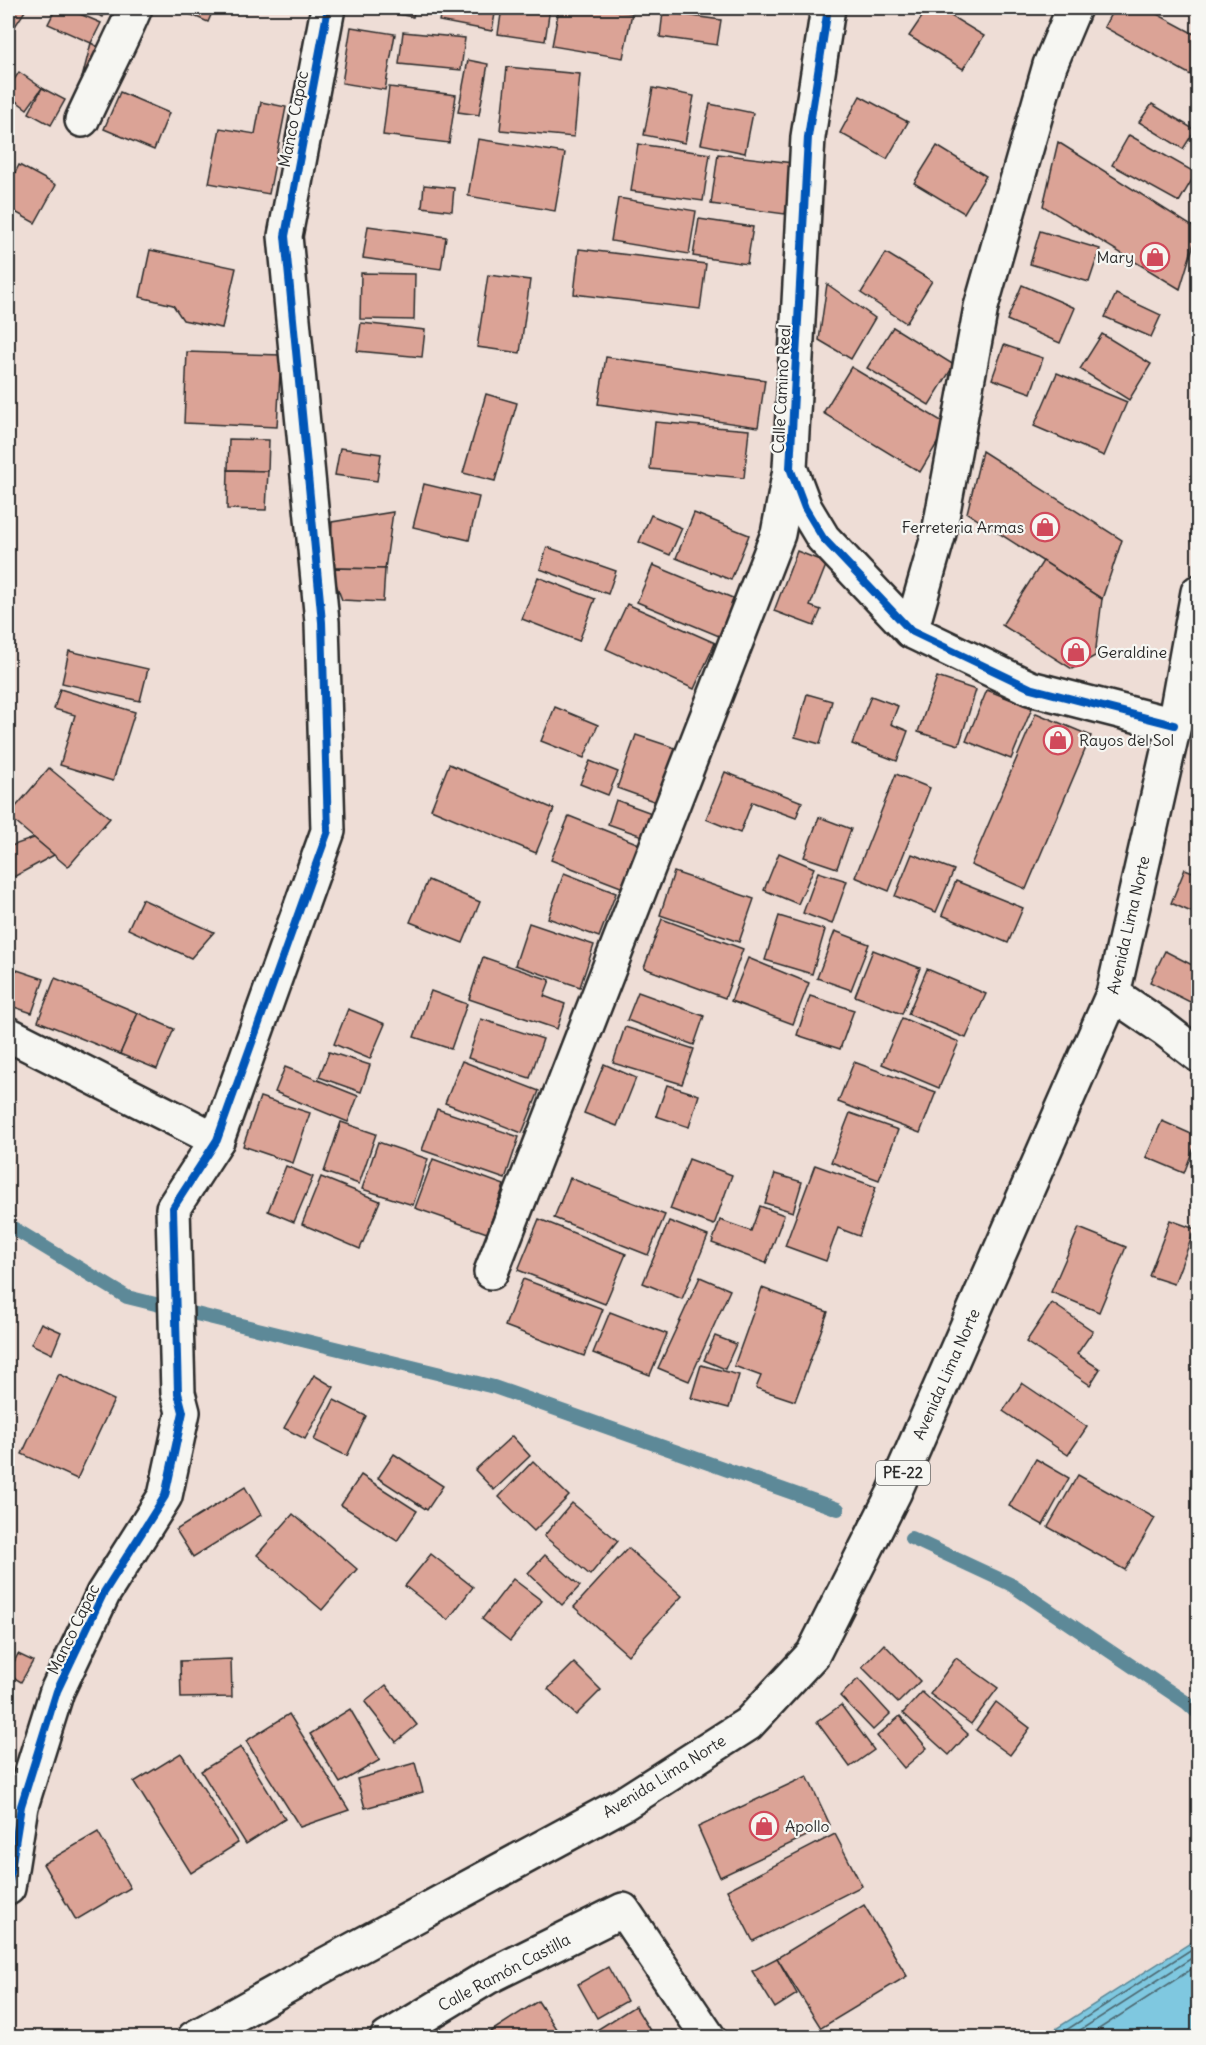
<svg xmlns="http://www.w3.org/2000/svg" width="1206" height="2045" viewBox="0 0 1206 2045" font-family="Delius,sans-serif">
<rect width="100%" height="100%" fill="#eeddd6"/>
<filter id="ink" filterUnits="userSpaceOnUse"><feTurbulence type="fractalNoise" baseFrequency=".0167" numOctaves="2"/><feDisplacementMap in="SourceGraphic" scale="12" xChannelSelector="R" yChannelSelector="G"/><feConvolveMatrix kernelMatrix="1 2 1 2 8 2 1 2 1" color-interpolation-filters="sRGB"/></filter>
<g filter="url(#ink)">
<polygon fill="#7fc8e0" stroke="#5d8998" stroke-width="1.5" points="1198,1938 1198,2037 1043,2037"/>
<g fill="none" stroke-linecap="round" stroke-linejoin="round">
<g stroke="#4d6a73" stroke-width="1.5">
<polyline points="1054,2038 1198,1945"/>
<polyline points="1068,2038 1198,1954"/>
<polyline points="1085,2038 1198,1965"/>
</g>
<g stroke="#5d8998" stroke-width="14">
<polyline points="8,1225 127,1297 494,1387 838,1509"/>
<polyline points="911,1538 1010,1584 1187,1703 1198,1713"/>
</g>
</g>
<g fill="#dba396" stroke="#2b2b2b" stroke-width="1.5">
<polygon points="8,8 20,8 25,11 8,37"/>
<polygon points="56,8 66,8 101,23 91,43 48,24"/>
<polygon points="81,8 107,8 103,17"/>
<polygon points="175,8 214,8 208,22"/>
<polygon points="368,8 415,8 413,17"/>
<polygon points="442,8 496,8 492,31 439,21"/>
<polygon points="502,8 550,8 545,41 498,34"/>
<polygon points="559,8 599,8 632,13 623,58 552,46"/>
<polygon points="928,8 938,8 984,36 963,69 909,36"/>
<polygon points="1114,8 1146,8 1198,36 1198,79 1104,27"/>
<polygon points="663,12 721,20 717,45 660,37"/>
<polygon points="351,27 395,34 385,90 342,83"/>
<polygon points="403,32 465,38 461,70 399,64"/>
<polygon points="91,43 114,56 99,83 82,78"/>
<polygon points="468,60 488,64 479,115 458,112"/>
<polygon points="507,67 580,74 574,137 500,130"/>
<polygon points="19,72 42,88 27,109 8,95 8,89"/>
<polygon points="389,87 456,95 449,143 383,135"/>
<polygon points="42,88 65,100 51,125 29,113"/>
<polygon points="653,88 694,96 685,143 644,135"/>
<polygon points="120,92 169,113 154,150 104,129"/>
<polygon points="860,96 908,122 887,159 840,133"/>
<polygon points="261,102 286,107 269,194 209,183 220,128 255,134"/>
<polygon points="710,104 753,113 745,153 701,144"/>
<polygon points="1152,104 1195,130 1183,149 1139,122"/>
<polygon points="1129,135 1196,173 1179,202 1112,165"/>
<polygon points="478,139 565,153 555,211 468,196"/>
<polygon points="1058,142 1198,230 1180,289 1043,206"/>
<polygon points="638,144 710,154 703,201 631,191"/>
<polygon points="937,146 986,176 964,213 914,183"/>
<polygon points="718,154 793,163 785,214 711,204"/>
<polygon points="19,165 56,185 35,223 8,208 8,187"/>
<polygon points="424,185 454,188 452,211 422,207"/>
<polygon points="618,198 696,211 689,254 611,241"/>
<polygon points="699,219 753,227 747,264 693,256"/>
<polygon points="368,226 446,237 441,269 363,258"/>
<polygon points="1040,231 1100,249 1089,282 1030,264"/>
<polygon points="579,249 706,264 700,309 574,294"/>
<polygon points="150,250 236,268 222,328 183,320 173,305 140,297"/>
<polygon points="886,253 932,281 906,323 861,293"/>
<polygon points="361,273 415,274 414,320 360,319"/>
<polygon points="488,275 530,280 520,353 477,347"/>
<polygon points="827,284 875,318 851,359 819,340"/>
<polygon points="1022,285 1075,308 1060,343 1007,320"/>
<polygon points="1116,294 1161,315 1151,337 1105,317"/>
<polygon points="361,323 425,330 422,357 357,351"/>
<polygon points="893,327 954,365 929,405 867,368"/>
<polygon points="1102,334 1151,364 1129,400 1080,369"/>
<polygon points="1004,345 1043,358 1031,393 992,379"/>
<polygon points="187,352 281,355 277,427 184,423"/>
<polygon points="606,357 765,380 758,427 598,404"/>
<polygon points="851,367 948,425 920,472 823,413"/>
<polygon points="1057,373 1127,402 1104,456 1034,426"/>
<polygon points="486,394 517,403 495,481 463,473"/>
<polygon points="655,422 749,430 744,478 650,469"/>
<polygon points="229,439 269,440 268,471 228,470"/>
<polygon points="340,448 381,454 377,481 335,475"/>
<polygon points="982,451 1122,540 1102,599 967,513"/>
<polygon points="228,470 268,471 266,510 227,509"/>
<polygon points="424,484 479,497 469,540 413,527"/>
<polygon points="393,512 385,569 330,568 332,522"/>
<polygon points="694,513 749,535 731,580 676,558"/>
<polygon points="651,515 682,528 670,555 639,542"/>
<polygon points="547,547 616,571 608,594 540,569"/>
<polygon points="797,551 827,563 810,606 821,610 814,626 774,611"/>
<polygon points="1043,561 1102,599 1095,656 1072,669 1002,625"/>
<polygon points="653,565 735,599 719,636 637,602"/>
<polygon points="330,568 385,569 383,602 342,600"/>
<polygon points="538,577 595,599 579,641 522,619"/>
<polygon points="627,604 715,643 694,689 606,649"/>
<polygon points="69,651 148,669 140,701 62,683"/>
<polygon points="937,677 976,690 959,745 918,732"/>
<polygon points="60,689 135,712 113,781 60,765 75,715 54,709"/>
<polygon points="987,690 1032,708 1011,759 966,741"/>
<polygon points="807,694 832,701 820,744 795,737"/>
<polygon points="871,696 898,706 891,724 908,731 897,761 852,744"/>
<polygon points="555,707 598,725 584,758 541,741"/>
<polygon points="1036,713 1091,736 1026,889 971,865"/>
<polygon points="636,735 681,750 662,804 617,788"/>
<polygon points="590,761 618,772 608,795 580,784"/>
<polygon points="449,764 554,809 536,853 431,809"/>
<polygon points="49,768 110,818 68,867 8,816"/>
<polygon points="725,772 802,802 796,818 752,802 740,833 706,819"/>
<polygon points="896,774 930,788 889,891 855,877"/>
<polygon points="616,800 657,815 648,838 608,824"/>
<polygon points="569,816 644,846 626,889 551,860"/>
<polygon points="819,817 851,829 837,868 804,857"/>
<polygon points="34,838 54,855 8,880 8,845 11,846"/>
<polygon points="779,853 814,868 798,904 764,890"/>
<polygon points="912,854 954,870 936,912 895,896"/>
<polygon points="1185,869 1198,874 1198,915 1171,903"/>
<polygon points="674,872 754,899 739,942 660,915"/>
<polygon points="818,872 847,881 832,924 803,913"/>
<polygon points="564,873 616,893 599,937 548,918"/>
<polygon points="428,880 480,902 463,943 410,922"/>
<polygon points="956,881 1023,908 1008,943 942,915"/>
<polygon points="142,899 214,932 191,958 128,929"/>
<polygon points="779,916 825,930 812,974 765,960"/>
<polygon points="662,919 743,949 725,998 644,968"/>
<polygon points="529,923 594,945 580,987 515,965"/>
<polygon points="835,931 869,944 851,990 817,978"/>
<polygon points="873,950 920,968 902,1014 855,996"/>
<polygon points="1165,951 1198,968 1198,1006 1150,982"/>
<polygon points="483,957 550,980 544,996 565,1004 557,1029 469,999"/>
<polygon points="748,958 809,983 793,1024 731,1001"/>
<polygon points="8,967 44,979 32,1013 8,1005"/>
<polygon points="927,969 986,994 966,1038 908,1014"/>
<polygon points="55,978 138,1013 120,1054 38,1021"/>
<polygon points="431,991 467,1004 451,1049 414,1037"/>
<polygon points="638,992 704,1016 694,1045 627,1020"/>
<polygon points="810,996 854,1010 840,1049 797,1035"/>
<polygon points="348,1009 385,1024 370,1059 334,1044"/>
<polygon points="138,1013 174,1029 157,1069 120,1054"/>
<polygon points="902,1018 959,1042 939,1088 882,1064"/>
<polygon points="481,1019 543,1039 530,1078 468,1058"/>
<polygon points="625,1027 694,1049 682,1084 613,1063"/>
<polygon points="329,1052 370,1065 361,1092 319,1077"/>
<polygon points="462,1061 539,1091 522,1133 445,1103"/>
<polygon points="854,1062 936,1092 920,1133 838,1102"/>
<polygon points="604,1064 636,1078 617,1126 584,1113"/>
<polygon points="285,1067 358,1096 348,1122 275,1092"/>
<polygon points="667,1085 699,1095 689,1127 656,1116"/>
<polygon points="260,1097 310,1113 293,1163 243,1146"/>
<polygon points="437,1109 519,1137 505,1179 422,1150"/>
<polygon points="850,1113 898,1130 879,1180 831,1162"/>
<polygon points="1162,1121 1198,1137 1184,1173 1146,1157"/>
<polygon points="341,1122 376,1134 359,1184 324,1172"/>
<polygon points="378,1142 428,1159 413,1205 362,1189"/>
<polygon points="433,1159 504,1185 487,1233 415,1208"/>
<polygon points="689,1159 732,1175 714,1225 670,1209"/>
<polygon points="815,1165 876,1187 859,1236 838,1228 826,1261 785,1246"/>
<polygon points="286,1166 313,1177 294,1222 268,1211"/>
<polygon points="775,1174 802,1182 793,1212 765,1203"/>
<polygon points="321,1177 380,1201 360,1249 302,1224"/>
<polygon points="570,1178 665,1215 648,1255 554,1218"/>
<polygon points="760,1206 784,1215 766,1263 712,1243 720,1220 751,1231"/>
<polygon points="539,1219 626,1254 605,1304 518,1270"/>
<polygon points="1170,1220 1195,1229 1174,1284 1149,1276"/>
<polygon points="669,1221 708,1236 682,1299 643,1283"/>
<polygon points="1079,1228 1126,1247 1099,1312 1051,1292"/>
<polygon points="700,1277 730,1290 689,1381 658,1368"/>
<polygon points="523,1279 603,1309 584,1356 505,1326"/>
<polygon points="762,1288 828,1312 795,1401 756,1388 761,1376 734,1366"/>
<polygon points="1052,1303 1093,1331 1077,1354 1100,1369 1090,1385 1026,1342"/>
<polygon points="610,1312 667,1334 650,1375 593,1353"/>
<polygon points="41,1323 61,1332 52,1354 31,1344"/>
<polygon points="715,1336 736,1344 725,1369 704,1360"/>
<polygon points="701,1365 739,1375 729,1408 691,1398"/>
<polygon points="59,1374 114,1400 77,1479 22,1454"/>
<polygon points="314,1375 334,1387 305,1439 284,1428"/>
<polygon points="1022,1383 1087,1427 1068,1455 1003,1411"/>
<polygon points="334,1400 366,1416 347,1456 314,1440"/>
<polygon points="512,1436 530,1456 494,1490 475,1470"/>
<polygon points="394,1454 443,1486 427,1510 378,1478"/>
<polygon points="1036,1459 1069,1478 1043,1525 1009,1506"/>
<polygon points="533,1461 569,1496 534,1531 499,1497"/>
<polygon points="361,1475 417,1511 397,1541 341,1505"/>
<polygon points="1078,1475 1155,1518 1125,1570 1048,1527"/>
<polygon points="245,1487 261,1515 193,1557 176,1530"/>
<polygon points="572,1503 618,1541 590,1575 544,1536"/>
<polygon points="293,1514 357,1569 322,1610 257,1555"/>
<polygon points="628,1548 682,1596 628,1655 574,1607"/>
<polygon points="431,1554 473,1587 448,1620 405,1586"/>
<polygon points="545,1555 580,1586 562,1605 528,1573"/>
<polygon points="513,1579 542,1601 510,1641 482,1619"/>
<polygon points="884,1644 920,1681 898,1703 862,1667"/>
<polygon points="18,1654 33,1661 21,1682 8,1674"/>
<polygon points="956,1658 998,1688 971,1724 930,1694"/>
<polygon points="231,1659 232,1697 181,1698 180,1661"/>
<polygon points="574,1663 601,1690 576,1715 548,1689"/>
<polygon points="858,1679 890,1714 873,1730 840,1696"/>
<polygon points="386,1685 417,1725 396,1742 365,1702"/>
<polygon points="922,1692 968,1734 949,1755 903,1713"/>
<polygon points="996,1702 1030,1728 1010,1755 976,1730"/>
<polygon points="841,1705 874,1750 850,1767 817,1722"/>
<polygon points="350,1709 380,1760 340,1783 310,1734"/>
<polygon points="289,1714 349,1810 300,1827 246,1741"/>
<polygon points="900,1716 927,1748 904,1768 877,1736"/>
<polygon points="241,1747 285,1819 246,1844 201,1771"/>
<polygon points="181,1753 238,1843 191,1873 134,1782"/>
<polygon points="415,1763 423,1792 365,1808 357,1779"/>
<polygon points="807,1776 830,1825 720,1877 698,1827"/>
<polygon points="98,1832 130,1888 76,1920 43,1864"/>
<polygon points="835,1834 862,1886 753,1941 727,1890"/>
<polygon points="864,1905 907,1976 821,2028 777,1958"/>
<polygon points="777,1958 797,1994 775,2008 752,1971"/>
<polygon points="608,1967 627,2001 597,2018 578,1984"/>
<polygon points="538,2001 562,2038 490,2038 487,2034"/>
<polygon points="635,2006 654,2037 584,2038"/>
</g>
<g fill="none" stroke-linecap="round" stroke-linejoin="round">
<g stroke="#2b2b2b" stroke-width="38">
<g id="minor">
<polyline points="828,8 808,137 790,468 805,508 823,538 911,631 1030,688 1174,725"/>
<path d="M82,120c17,-38 37,-74 53,-112"/>
<polyline points="911,631 939,533 981,307 1050,65 1074,8"/>
<polyline points="1113,994 1163,1028 1198,1055"/>
<polyline points="8,1034 217,1140"/>
<polyline points="491,1272 778,534 790,470"/>
<polyline points="8,1888 21,1806 57,1691 103,1594 165,1496 183,1412 178,1393 173,1208 217,1140 328,831 322,622 285,236 328,8"/>
<polyline points="387,2038 488,1977 623,1910 709,2038"/>
</g>
</g>
<g stroke="#2b2b2b" stroke-width="38">
<polyline id="highway" points="194,2038 321,1967 623,1804 748,1724 813,1654 894,1493 1113,994 1174,725 1198,592"/>
</g>
<use href="#minor" stroke="#f6f6f2" stroke-width="33"/>
<use href="#highway" stroke="#f6f6f2" stroke-width="33"/>
<g stroke="#f6f6f2" stroke-width="11">
<g id="cycleway">
<polyline points="828,8 808,137 790,468 805,508 823,538 911,631 1030,688 1174,725"/>
<polyline points="8,1888 21,1806 57,1691 103,1594 165,1496 183,1412 178,1393 173,1208 217,1140 328,831 322,622 285,236 328,8"/>
</g>
</g>
<use href="#cycleway" stroke="#0057b8" stroke-width="8"/>
</g>
</g>
<defs>
<g id="shop-ring" transform="scale(1.5)"><circle r="9.5" fill="#f6f6f2" stroke="#d1495b" stroke-width="1.5"/><path d="M-5-2.5h2.3a2.7 3.5 0 0 1 5.4 0H5L5.5 6h-11ZM-1.5-2.5h3a1.5 2.3 0 0 0-3 0Z" fill="#d1495b"/></g>
</defs>
<g fill-rule="evenodd">
<use href="#shop-ring" x="1155" y="257"/>
<use href="#shop-ring" x="1045" y="527"/>
<use href="#shop-ring" x="1076" y="652"/>
<use href="#shop-ring" x="1058" y="740"/>
<use href="#shop-ring" x="764" y="1826"/>
</g>
<g text-anchor="middle" stroke-width="4.5" stroke-linejoin="round" paint-order="stroke">
<rect fill="#f6f6f2" stroke="#686867" stroke-width="1.5" x="876" y="1461" width="54" height="24" rx="4.5"/>
<g font-size="15" font-weight="bold" fill="#2b2b2b">
<text x="903" y="1478">PE-22</text>
</g>
<g font-size="16" fill="#2b2b2b" stroke="#f6f6f2">
<text transform="translate(293 119) rotate(-79)" y="6">Manco Capac</text>
<text transform="translate(781 389) rotate(-87)" y="6">Calle Camino Real</text>
<text transform="translate(1128 925) rotate(-77)" y="6">Avenida Lima Norte</text>
<text transform="translate(946 1374) rotate(-66)" y="6">Avenida Lima Norte</text>
<text transform="translate(73 1629) rotate(-64)" y="6">Manco Capac</text>
<text transform="translate(664 1776) rotate(-32)" y="6">Avenida Lima Norte</text>
<text transform="translate(504 1972) rotate(-28)" y="6">Calle Ramón Castilla</text>
</g>
<g font-size="16" fill="#2b2b2b" stroke="#f6f6f2" text-anchor="start">
<text x="1134" y="263" text-anchor="end">Mary</text>
<text x="1024" y="533" text-anchor="end">Ferreteria Armas</text>
<text x="1097" y="658">Geraldine</text>
<text x="1079" y="746">Rayos del Sol</text>
<text x="785" y="1832">Apollo</text>
</g>
</g>
<rect width="1206" height="2045" fill="none" stroke="#f6f6f2" stroke-width="30"/>
<rect x="15" y="15" width="1176" height="2015" fill="none" stroke="#2b2b2b" stroke-width="2" filter="url(#ink)"/>
</svg>
